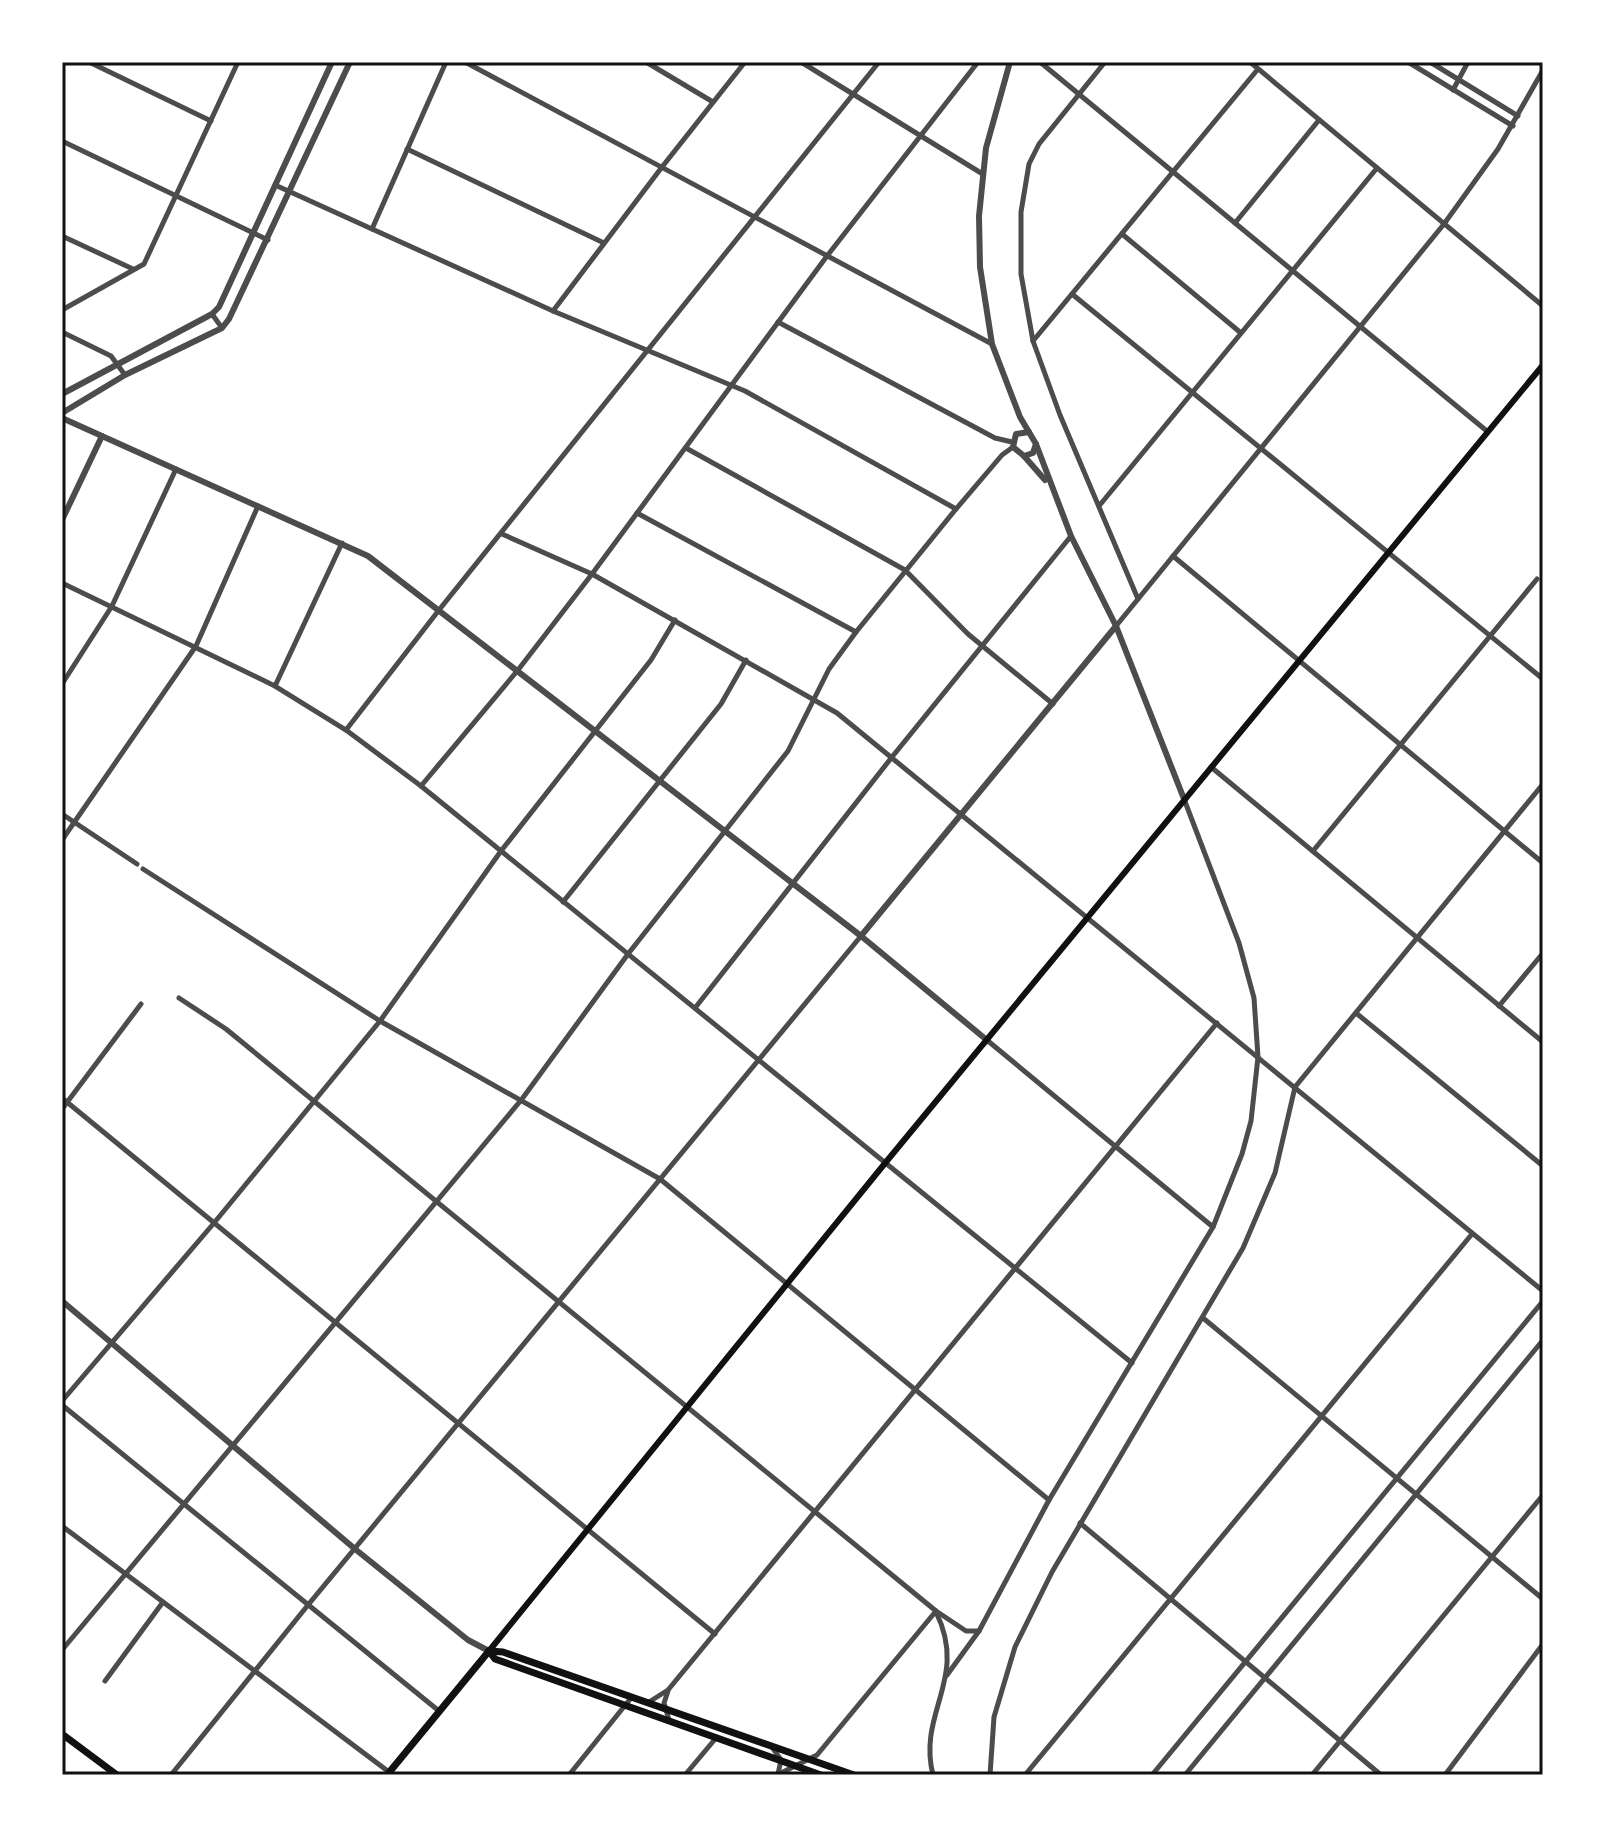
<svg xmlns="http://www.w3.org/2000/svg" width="1605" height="1837" viewBox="0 0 1605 1837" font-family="Cabin,sans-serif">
<rect width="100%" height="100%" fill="#fff"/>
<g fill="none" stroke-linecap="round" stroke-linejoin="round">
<g stroke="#4c4c4c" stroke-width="5">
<polyline points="89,62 211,121"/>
<polyline points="465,62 992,344"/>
<polyline points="646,62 713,102"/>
<polyline points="801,62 981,173"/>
<polyline points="1040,62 1488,432"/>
<polyline points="1105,62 1039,144 1029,164 1021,212 1021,274 1033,341 1060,415 1138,599"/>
<polyline points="1250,62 1543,306"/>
<polyline points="1408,62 1513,126"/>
<polyline points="1430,62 1518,116"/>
<polyline points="1453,90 1468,62"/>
<polyline points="62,141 268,240"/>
<polyline points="407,149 604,243"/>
<polyline points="275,185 553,311 745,391 956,509"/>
<polyline points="1235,223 1319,120"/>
<polyline points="372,229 446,62"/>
<polyline points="1122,234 1241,333"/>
<polyline points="62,236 133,269"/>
<polyline points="1072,294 1543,679"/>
<polyline points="62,310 144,264 238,62"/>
<polyline points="553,311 662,167 745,62"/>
<polyline points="212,314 222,328"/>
<polyline points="778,322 995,438 1012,442"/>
<polyline points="62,332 111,356 125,375"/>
<polyline points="1033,341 1258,69"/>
<polyline points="686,448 905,570 968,634 1053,704"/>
<polyline points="1099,506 1377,168"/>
<polyline points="637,513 856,632"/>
<polyline points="502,534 592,574 837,713 1543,1291"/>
<polyline points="1173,556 1543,863"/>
<polyline points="62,583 275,686 346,730 421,786 1132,1363"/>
<polyline points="1116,626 1444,224 1498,149 1543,70"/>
<polyline points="62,684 112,606 176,469"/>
<polyline points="275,686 342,543"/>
<polyline points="346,730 439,610 879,62"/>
<polyline points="1211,767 1543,1042"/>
<polyline points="421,786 518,670 592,574 827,256 978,62"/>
<polyline points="62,814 137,864"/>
<polyline points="62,840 196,646 258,506"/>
<polyline points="1313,851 1537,579"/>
<polyline points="143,869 380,1021 660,1179 1049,1500"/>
<polyline points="563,902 721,704 746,660"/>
<polyline points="179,998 226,1029 936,1611 966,1631 979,1631"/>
<polyline points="1499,1006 1543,953"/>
<polyline points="695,1008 892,757 1071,536"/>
<polyline points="1356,1013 1543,1166"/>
<polyline points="988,1041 1213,1227"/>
<polyline points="62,1098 715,1634"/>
<polyline points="62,1109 141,1004"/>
<polyline points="1203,1318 1543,1599"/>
<polyline points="62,1401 214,1223 380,1021 501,851 651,660 675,620"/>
<polyline points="62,1405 439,1711"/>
<polyline points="1080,1523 1381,1775"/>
<polyline points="62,1526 393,1775"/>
<polyline points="62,1650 522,1099 628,954 788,751 829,669 856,632 956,509 1002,455 1013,447"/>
<polyline points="947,1675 979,1631 1049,1500 1213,1227 1242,1154 1251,1121 1258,1057 1254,998 1239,943 1184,799"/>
<polyline points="105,1681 163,1602"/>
<polyline points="668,1691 664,1703 669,1720"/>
<polyline points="649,1702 668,1690 1217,1023"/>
<polyline points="772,1747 781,1760 778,1774"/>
<polyline points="171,1775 308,1605 861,936"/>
<polyline points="569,1775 631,1698"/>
<polyline points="685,1775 716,1738"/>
<polyline points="777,1775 817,1755 936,1611"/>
<path d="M933,1775c-16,-63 36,-96 3,-163"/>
<polyline points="990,1775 994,1717 1015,1647 1052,1572 1243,1248 1275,1173 1295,1087 1543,784"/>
<polyline points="1025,1775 1472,1234"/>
<polyline points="1152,1775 1543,1301"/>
<polyline points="1185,1775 1543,1340"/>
<polyline points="1312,1775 1543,1495"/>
<polyline points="1445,1775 1543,1644"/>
</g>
<g stroke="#4c4c4c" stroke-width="6">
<polyline points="1010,62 986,148 979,216 980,267 992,344 1020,417 1036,444 1071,536 1116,626 1184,799"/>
<polyline points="62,394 212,314 219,307 332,62"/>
<polyline points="62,413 125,375 222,328 229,319 350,62"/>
<polyline points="62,418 368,556 861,936 988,1041"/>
<polyline points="1029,432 1016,434 1013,447 1024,456 1033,453 1036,444"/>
<polyline points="1024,456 1045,480"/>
<polyline points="62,520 102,436"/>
<polyline points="861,936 1116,626"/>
<polyline points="62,1301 355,1549 468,1640 489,1651"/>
</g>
<polyline stroke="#111" stroke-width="6" points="489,1651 886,1162 1543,365"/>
<g stroke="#111" stroke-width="7">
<polyline points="489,1651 503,1652 854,1775"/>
<polyline points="489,1651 495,1659 821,1775"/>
<polyline points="62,1734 117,1775"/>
<polyline points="387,1775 489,1651"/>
</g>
</g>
<rect width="1605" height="1837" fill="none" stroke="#ffffff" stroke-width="128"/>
<rect x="64" y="64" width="1477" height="1709" fill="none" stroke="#111" stroke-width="3"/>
</svg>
